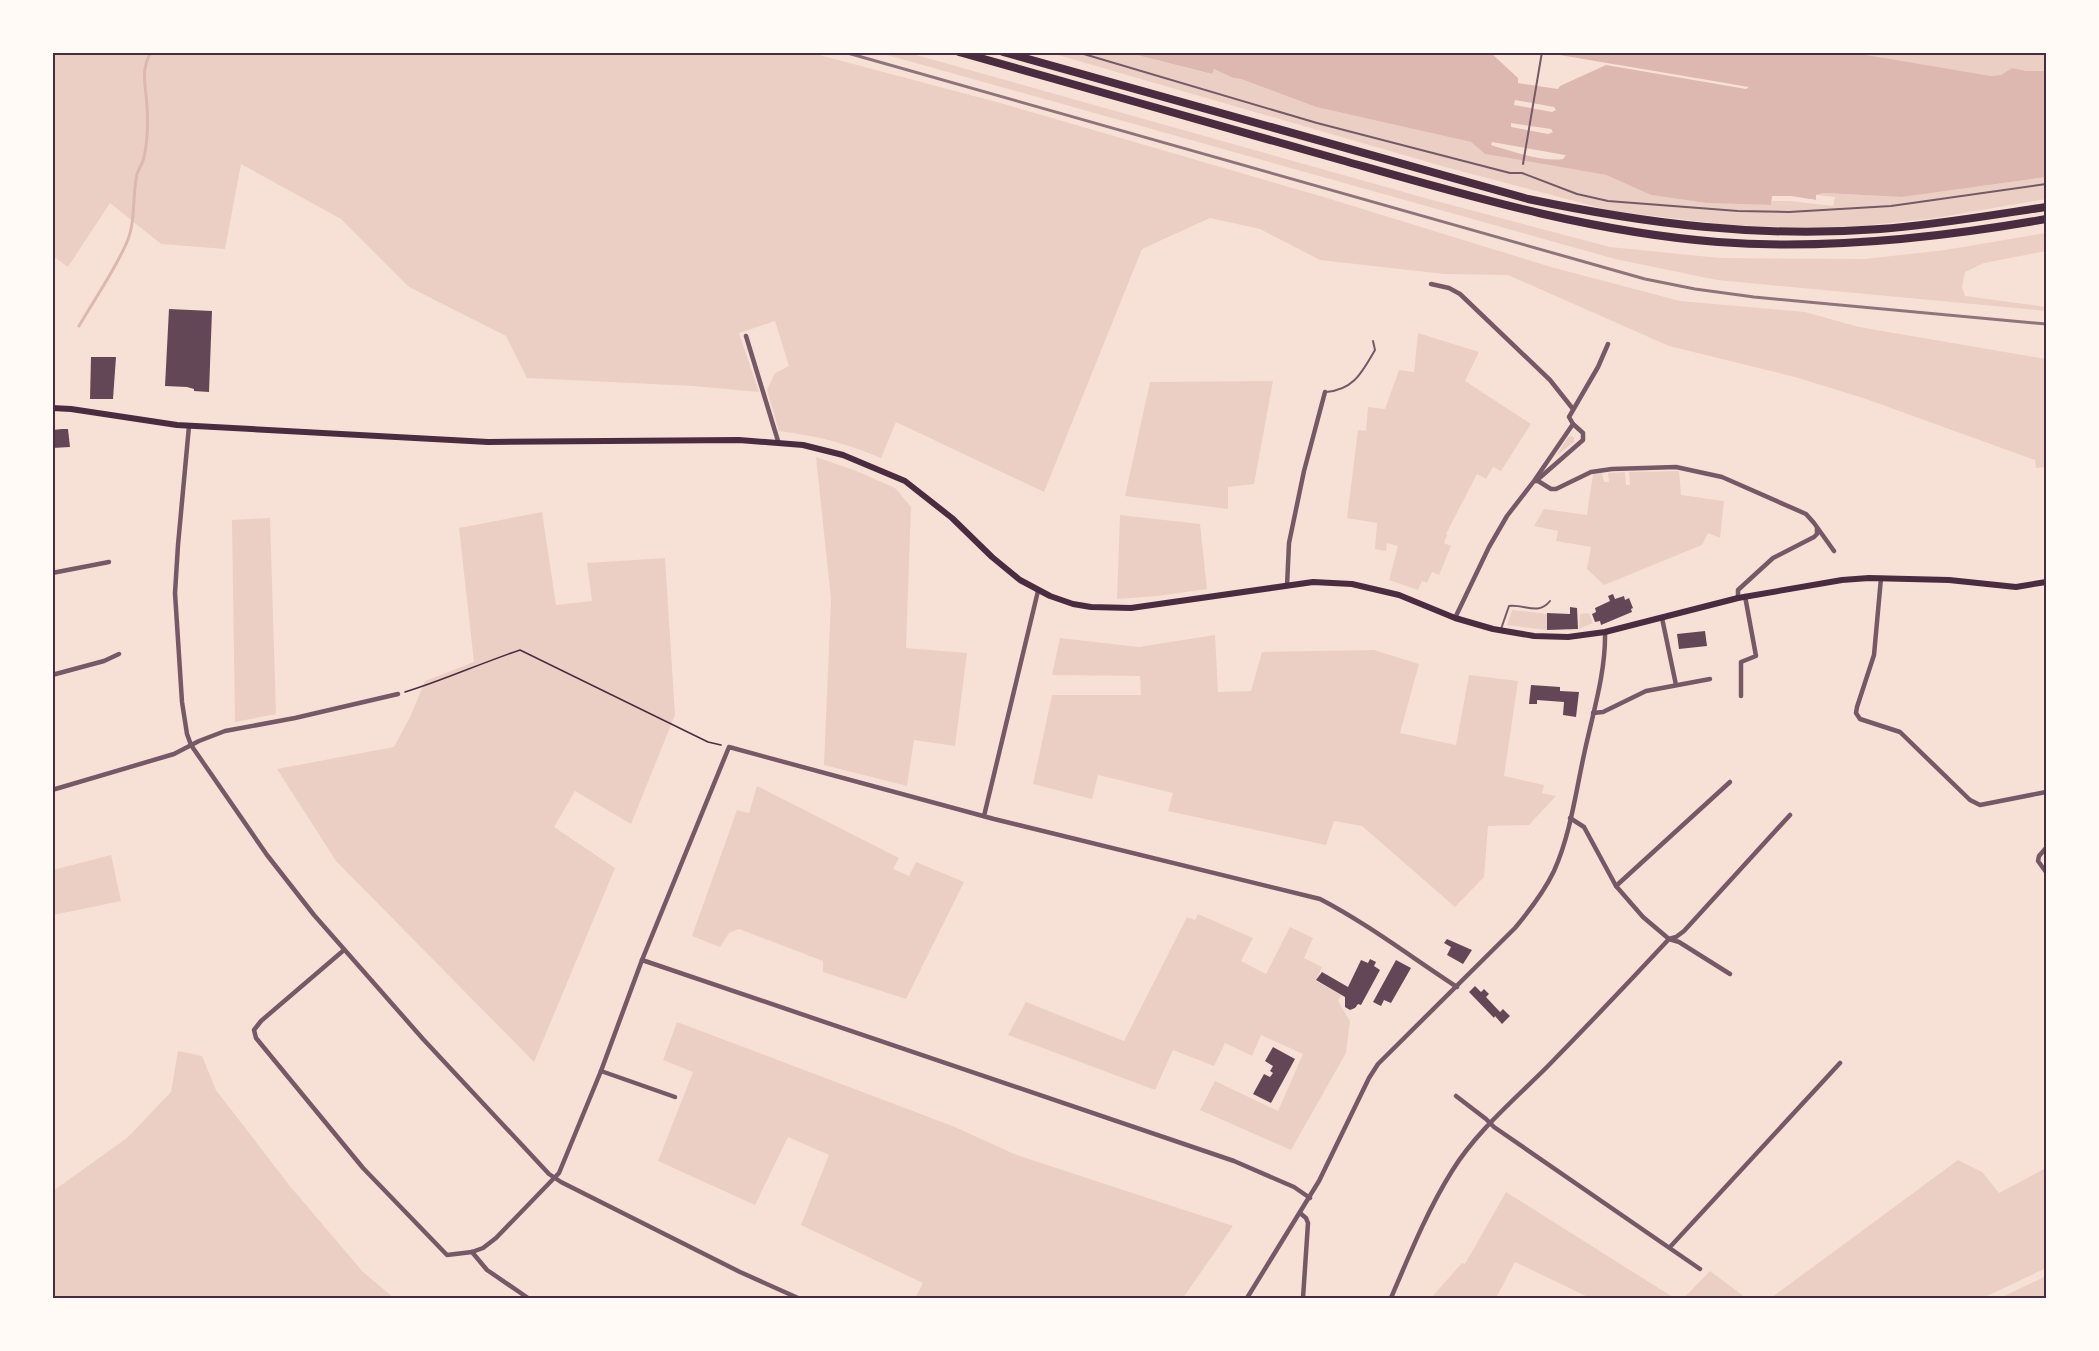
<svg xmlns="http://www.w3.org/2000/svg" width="2099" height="1351" viewBox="0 0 2099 1351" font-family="Overpass,sans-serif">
<rect width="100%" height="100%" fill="#f7e1d7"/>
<g fill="#ebcfc5">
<path d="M53,52l759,1 192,51 323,94 224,69 129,34 125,11 54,15 187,32v108l-10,1 -1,-8 -169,-61 -71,-22 -126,-31 -161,-71 -64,-1 -124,-14 -60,-31 -50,-11 -68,31 -98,243 -148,-70 -15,36c-35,-15 -64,-22 -102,-27l-12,-41 8,-17 14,-7 -14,-45 -36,12 20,59 -66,-6 -166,-8 -21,-42 -97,-49 -68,-68 -100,-55 -16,85 -64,-5 -51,-41 -42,64 -15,-11z"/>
<polygon points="1863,52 2046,53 2046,71 2027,71 2012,68 2001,75 1991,76 1862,55"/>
<polygon points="880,53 909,53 1436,201 1610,247 1720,258 1865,259 1945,250 2046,233 2046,251 1984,263 1965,272 1962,287 1965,296 2046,307 2046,311 1717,280 1615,259"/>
<polygon points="1051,53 1129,53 1211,74 1214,69 1233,78 1241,79 1316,107 1471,142 1485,154 1606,175 1651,195 1706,203 1771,205 1772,201 1790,201 1833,206 1835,197 1816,195 1824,193 1902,197 2046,177 2046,199 1936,218 1833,229 1729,225 1612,211 1445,167"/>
<polygon points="1418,333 1479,352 1465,381 1531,424 1501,471 1493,467 1486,479 1477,474 1446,534 1447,535 1444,543 1451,546 1439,575 1432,572 1427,583 1422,581 1418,590 1389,580 1398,546 1387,543 1386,551 1375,549 1377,523 1347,518 1358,430 1366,431 1368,407 1385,409 1399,370 1414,372"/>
<polygon points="1273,381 1254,484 1228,487 1228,509 1125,496 1150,382"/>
<polygon points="1571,436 1574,437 1574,442 1556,456 1568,437"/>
<polygon points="816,457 854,470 895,488 911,507 906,648 967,653 955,746 914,740 907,786 824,765 831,599"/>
<polygon points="1679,471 1681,495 1724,501 1720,538 1708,533 1702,545 1604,585 1587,569 1591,547 1556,541 1558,531 1534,526 1544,509 1587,515 1593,474 1602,473 1604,482 1609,482 1608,473 1625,472 1626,485 1630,485 1629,472"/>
<polygon points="542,512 556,605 592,601 587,563 665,558 675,715 631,824 575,791 554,827 615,868 534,1062 336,861 277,769 394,747 411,715 425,681 474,662 459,528"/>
<polygon points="1120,515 1200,524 1207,589 1158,596 1117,599"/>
<polygon points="270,518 276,714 235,722 232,520"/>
<polygon points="1512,610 1547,614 1547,630 1507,625"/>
<polygon points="1589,613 1593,623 1579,629 1580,614"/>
<polygon points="1215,635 1218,692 1251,691 1262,652 1374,650 1419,664 1400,733 1456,745 1469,675 1518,681 1504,776 1544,785 1542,793 1556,796 1529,825 1488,826 1484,877 1455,907 1362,826 1334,821 1326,845 1168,811 1173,793 1098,775 1092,799 1033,784 1052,695 1141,695 1140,676 1052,675 1060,638 1139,647"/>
<polygon points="757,786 899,858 893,869 909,876 916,862 964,882 906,999 823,972 823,961 739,929 729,933 720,947 692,936 737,810 749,813"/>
<polygon points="111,855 121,901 53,915 53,870"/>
<polygon points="1198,914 1253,938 1241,961 1266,974 1290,927 1313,938 1304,958 1322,967 1316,981 1341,995 1338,1001 1350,1021 1346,1053 1291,1150 1200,1110 1215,1081 1278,1111 1303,1054 1261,1035 1252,1056 1225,1043 1214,1066 1173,1050 1155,1090 1008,1035 1026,1002 1124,1041 1187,917 1195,920"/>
<polygon points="677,1022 955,1127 1014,1154 1233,1226 1183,1298 915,1298 923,1283 801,1225 829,1155 788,1137 755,1205 658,1161 693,1072 663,1060"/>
<polygon points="178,1051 202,1056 216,1090 289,1185 363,1272 394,1298 53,1298 53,1191 127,1138 171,1092"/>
<polygon points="1958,1160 1982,1172 1999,1193 2046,1168 2046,1268 1983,1298 1771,1298"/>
<polygon points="1506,1192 1660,1289 1675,1298 1590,1298 1515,1262 1496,1298 1431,1298 1462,1263 1465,1264"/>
<polygon points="1710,1271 1746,1298 1684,1298"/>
<polygon points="2046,1276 2046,1298 2000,1298"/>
</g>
<path fill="#dcb8b0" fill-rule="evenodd" d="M1848,52l143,24 10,-1 11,-7 15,3h19v106l-144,20 -78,-4 -8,2v5l-44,-4 -1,9 -65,-2 -55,-8 -45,-20 -121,-21 -14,-12 -155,-35 -75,-28 -8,-1 -19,-9 -2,5 -83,-21h362l27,25v5l40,6 2,-3 46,-21 140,24 3,-2 -201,-34zM1515,100l39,7 2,3 -4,2 -38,-7zM1511,123l40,6 2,3 -5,2 -37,-7zM1492,142l73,13h1l-3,4c-20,3 -52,-8 -72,-14z"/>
<polygon fill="#f7e1d7" points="1772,196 1791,196 1816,200 1815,203 1790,199 1772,201"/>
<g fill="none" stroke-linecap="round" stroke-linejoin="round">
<path stroke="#dcb8b0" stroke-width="3" d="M79,326c16,-28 35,-54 48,-84 9,-21 5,-46 10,-68 2,-6 6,-11 7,-17 4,-17 4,-34 3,-51 -1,-19 -7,-36 4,-54"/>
</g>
<g fill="#644757">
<polygon points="169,309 212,311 209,392 194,391 194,389 187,387 165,386"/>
<polygon points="91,357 116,357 113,399 90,399"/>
<polygon points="62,429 68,429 70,447 52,448 52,430"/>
<polygon points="1613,594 1615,599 1624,596 1625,600 1629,598 1633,608 1631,609 1632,612 1601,625 1600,621 1595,622 1592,614 1596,612 1595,608 1610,601 1608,596"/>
<polygon points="1570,607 1577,608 1578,629 1547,630 1547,613 1570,614"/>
<polygon points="1705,631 1707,646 1679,649 1677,634"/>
<polygon points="1531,685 1560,687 1560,691 1579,692 1576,717 1563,715 1564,702 1537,700 1537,704 1529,704"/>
<polygon points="1447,939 1472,950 1463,964 1447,955 1451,947 1444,943"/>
<polygon points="1370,959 1376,962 1374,966 1380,970 1361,1005 1358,1004 1355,1008 1350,1010 1345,1007 1345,997 1316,980 1322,972 1348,987 1361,960 1368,963"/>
<polygon points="1396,960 1411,968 1391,1003 1384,1000 1381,1006 1373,1002"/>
<polygon points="1475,986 1481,992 1484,989 1489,994 1486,997 1500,1012 1503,1009 1510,1016 1502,1024 1495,1016 1494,1018 1469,992"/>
<polygon points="1273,1047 1295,1059 1271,1103 1253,1094 1264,1074 1270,1077 1273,1073 1270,1071 1273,1066 1265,1061"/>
</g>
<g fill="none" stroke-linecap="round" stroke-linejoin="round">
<path stroke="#4a2c40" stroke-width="1.5" d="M405,692c39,-12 76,-29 115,-42l188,92 13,3"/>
<g stroke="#755966" stroke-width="2">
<polyline points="1077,52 1317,123 1510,173 1522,173 1577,194 1608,201 1738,211 1789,212 1891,206 2046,184"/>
<polyline points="1523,164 1542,52"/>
<path d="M1326,392c28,-2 36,-20 49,-42l-2,-9"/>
<path d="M1501,629l8,-23c16,-2 29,10 41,-5"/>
</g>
<g stroke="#755966" stroke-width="4.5">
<polyline points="1431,284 1449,288 1460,294 1550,380 1573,409"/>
<polyline points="746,336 778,441"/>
<polyline points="189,426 178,545 175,593 182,702 187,734 191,745 267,855 314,915 423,1039 549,1174 561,1182 740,1272 798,1298"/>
<polyline points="1536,481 1583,440 1583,433 1573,424"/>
<polyline points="1538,481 1551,489 1556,489 1591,472 1612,469 1676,467 1722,477 1806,514 1814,523 1834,551"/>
<polyline points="52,573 109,562"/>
<polyline points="1881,578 1874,655 1857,707 1856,713 1860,719 1900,732 1970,800 1980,805 2046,792"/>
<polyline points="1287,586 1289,543 1304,471 1325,392"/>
<polyline points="1738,598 1738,590 1773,558 1814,537 1817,534 1817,528"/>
<polyline points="1455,618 1489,547 1507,516 1534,481 1573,424 1569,417 1598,367 1608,344"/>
<polyline points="1662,618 1676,685"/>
<polyline points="52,675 104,661 119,654"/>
<polyline points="1741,696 1741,662 1756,656 1745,596"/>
<polyline points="1593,713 1603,712 1646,691 1710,679"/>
<polyline points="52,790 174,754 199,741 225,731 295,718 398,694"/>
<polyline points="984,816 1038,591"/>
<polyline points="1570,818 1584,827 1616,886 1643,917 1669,939 1679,942 1730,974"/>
<polyline points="2046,848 2039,856 2038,861 2046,872"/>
<polyline points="1616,886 1730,782"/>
<path d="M344,950l-83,71 -7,9 2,8 107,130 84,87 25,-3 11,-4 13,-10 63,-65 42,-102 41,-111 87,-213 265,72 326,80c48,25 91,58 137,88"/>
<polyline points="642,960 1234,1161 1294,1187 1310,1198"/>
<polyline points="601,1071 675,1097"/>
<polyline points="1456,1096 1486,1119 1494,1127 1700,1269"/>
<polyline points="1300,1213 1306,1218 1308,1223 1303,1298"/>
<polyline points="1670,1247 1840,1063"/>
<polyline points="472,1252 487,1270 528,1298"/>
<path d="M1247,1298l72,-117 50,-103 9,-14 137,-136c15,-18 29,-36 39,-57 17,-38 22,-81 31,-121 8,-37 21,-79 20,-118"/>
<path d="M1391,1298c18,-42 36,-87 61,-127 24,-39 62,-71 95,-104 41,-42 82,-85 122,-128l7,-2 8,-6 106,-116"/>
</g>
<polyline stroke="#4a2c40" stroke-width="6" points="52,408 71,409 177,425 488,442 739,440 803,445 843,455 905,481 952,518 992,557 1020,580 1050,596 1073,604 1091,607 1131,608 1313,582 1352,584 1399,595 1455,618 1493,629 1534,636 1568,637 1605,632 1738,598 1842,580 1869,578 1949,580 2016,587 2046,582"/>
<g stroke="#4a2c40" stroke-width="8">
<path d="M959,52c127,36 255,72 382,108 124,35 248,72 377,82 109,8 221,-4 328,-23"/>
<path d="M1003,52l525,147c119,25 231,39 352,30 56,-4 111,-14 166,-22"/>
</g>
<polyline stroke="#8f747c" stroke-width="3" points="844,52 1645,279 1695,289 1754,297 2046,324"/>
</g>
<rect width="2099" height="1351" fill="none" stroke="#fffaf5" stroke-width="108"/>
<rect x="54" y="54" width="1991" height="1243" fill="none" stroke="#4a2c40" stroke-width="2"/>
</svg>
